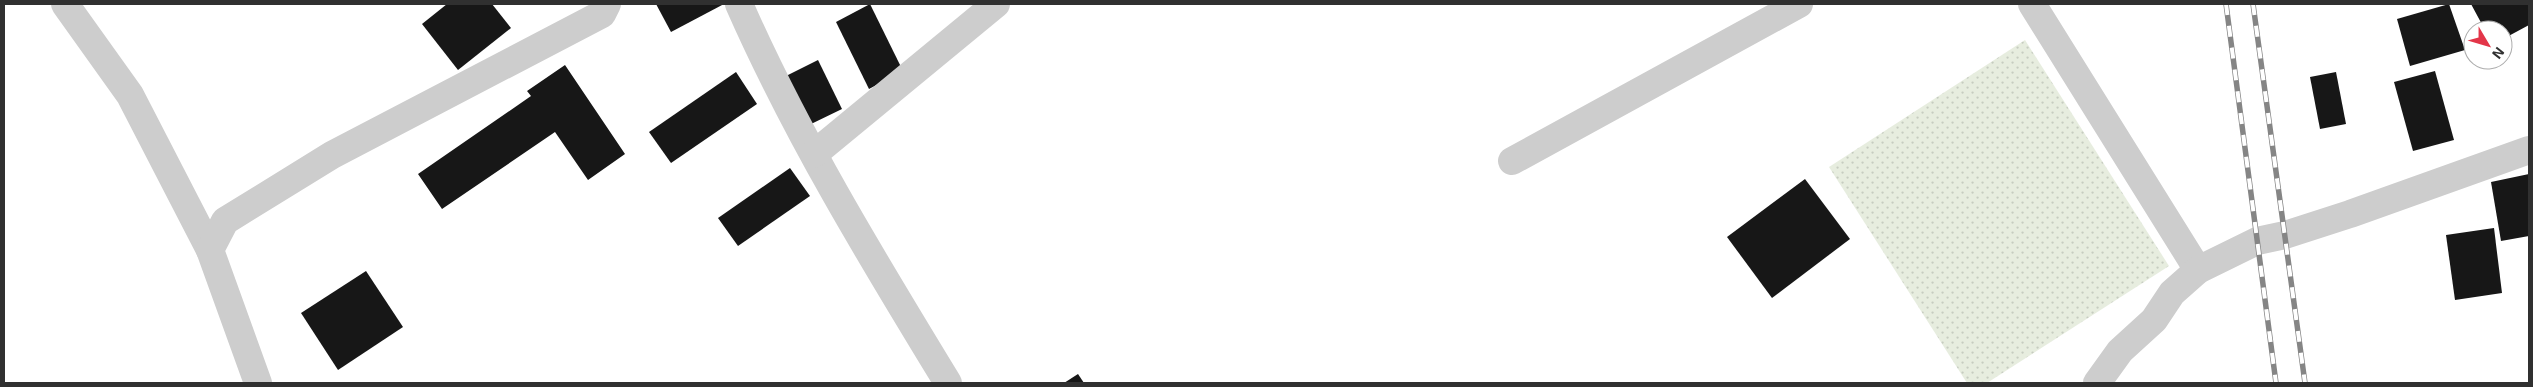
<svg xmlns="http://www.w3.org/2000/svg" width="2533" height="387" viewBox="0 0 2533 387" font-family="'Exo 2',sans-serif">
<defs>
<pattern id="park-dots" width="8" height="8" patternUnits="userSpaceOnUse" patternTransform="scale(1.25)"><rect width="8" height="8" fill="#e7eddf"/><path d="M2 2h.1M6 6h.1" fill="none" stroke="#c6ccc0" stroke-width="1.8" stroke-linecap="round"/></pattern>
</defs>
<rect width="100%" height="100%" fill="#fff"/>
<polygon fill="url(#park-dots)" points="2025,40 2169,266 1987,383 1967,383 1829,167"/>
<g fill="#171717">
<polygon points="447,4 492,4 511,28 458,70 422,24"/>
<polygon points="656,4 724,4 671,32"/>
<polygon points="870,4 903,71 869,89 836,22"/>
<polygon points="2449,4 2465,50 2410,66 2397,19"/>
<polygon points="2471,4 2528,4 2529,25 2503,39 2503,30 2485,30"/>
<polygon points="818,60 842,109 809,125 786,76"/>
<polygon points="565,65 625,154 588,180 555,132 442,209 418,174 531,96 527,91"/>
<polygon points="2435,71 2454,140 2413,151 2394,82"/>
<polygon points="736,72 757,104 671,163 649,132"/>
<polygon points="2336,72 2346,124 2320,129 2310,77"/>
<polygon points="790,168 810,196 738,246 718,218"/>
<polygon points="2529,174 2529,236 2501,241 2491,182"/>
<polygon points="1805,179 1850,239 1772,298 1727,237"/>
<polygon points="2494,228 2502,293 2455,300 2446,235"/>
<polygon points="366,271 403,327 338,370 301,313"/>
<polygon points="1078,374 1084,383 1064,383"/>
</g>
<g fill="none" stroke-linecap="round" stroke-linejoin="round">
<g stroke="#cdcdcd" stroke-width="28">
<polyline points="65,4 130,95 210,250"/>
<path d="M739,4c58,132 134,256 209,379"/>
<polyline points="2032,4 2198,270"/>
<polyline points="814,154 996,4"/>
<polyline points="1512,161 1799,4"/>
</g>
<g stroke="#cdcdcd" stroke-width="28">
<polyline points="258,383 210,250 225,221 332,155 602,14 607,4"/>
<polyline points="2097,383 2120,351 2154,320 2172,293 2198,270 2257,241 2285,235 2350,214 2529,150"/>
</g>
<g stroke="#858585" stroke-width="5.5">
<g id="rail">
<polyline points="2226,4 2276,383"/>
<polyline points="2253,4 2305,383"/>
</g>
</g>
<use href="#rail" stroke="#fff" stroke-width="4" stroke-dasharray="11" stroke-linecap="butt"/>
</g>
<rect width="2533" height="387" fill="none" stroke="#303030" stroke-width="10"/>
<g transform="translate(2488 45) rotate(128)"><circle r="24" fill="#ffffff" stroke="#acacac"/>
<path d="M0-4L9 19L0 12L-9 19Z" fill="#e33649"/>
<text y="-8" font-size="14" font-weight="bold" text-anchor="middle" fill="#303030">N</text>
</g>
</svg>
